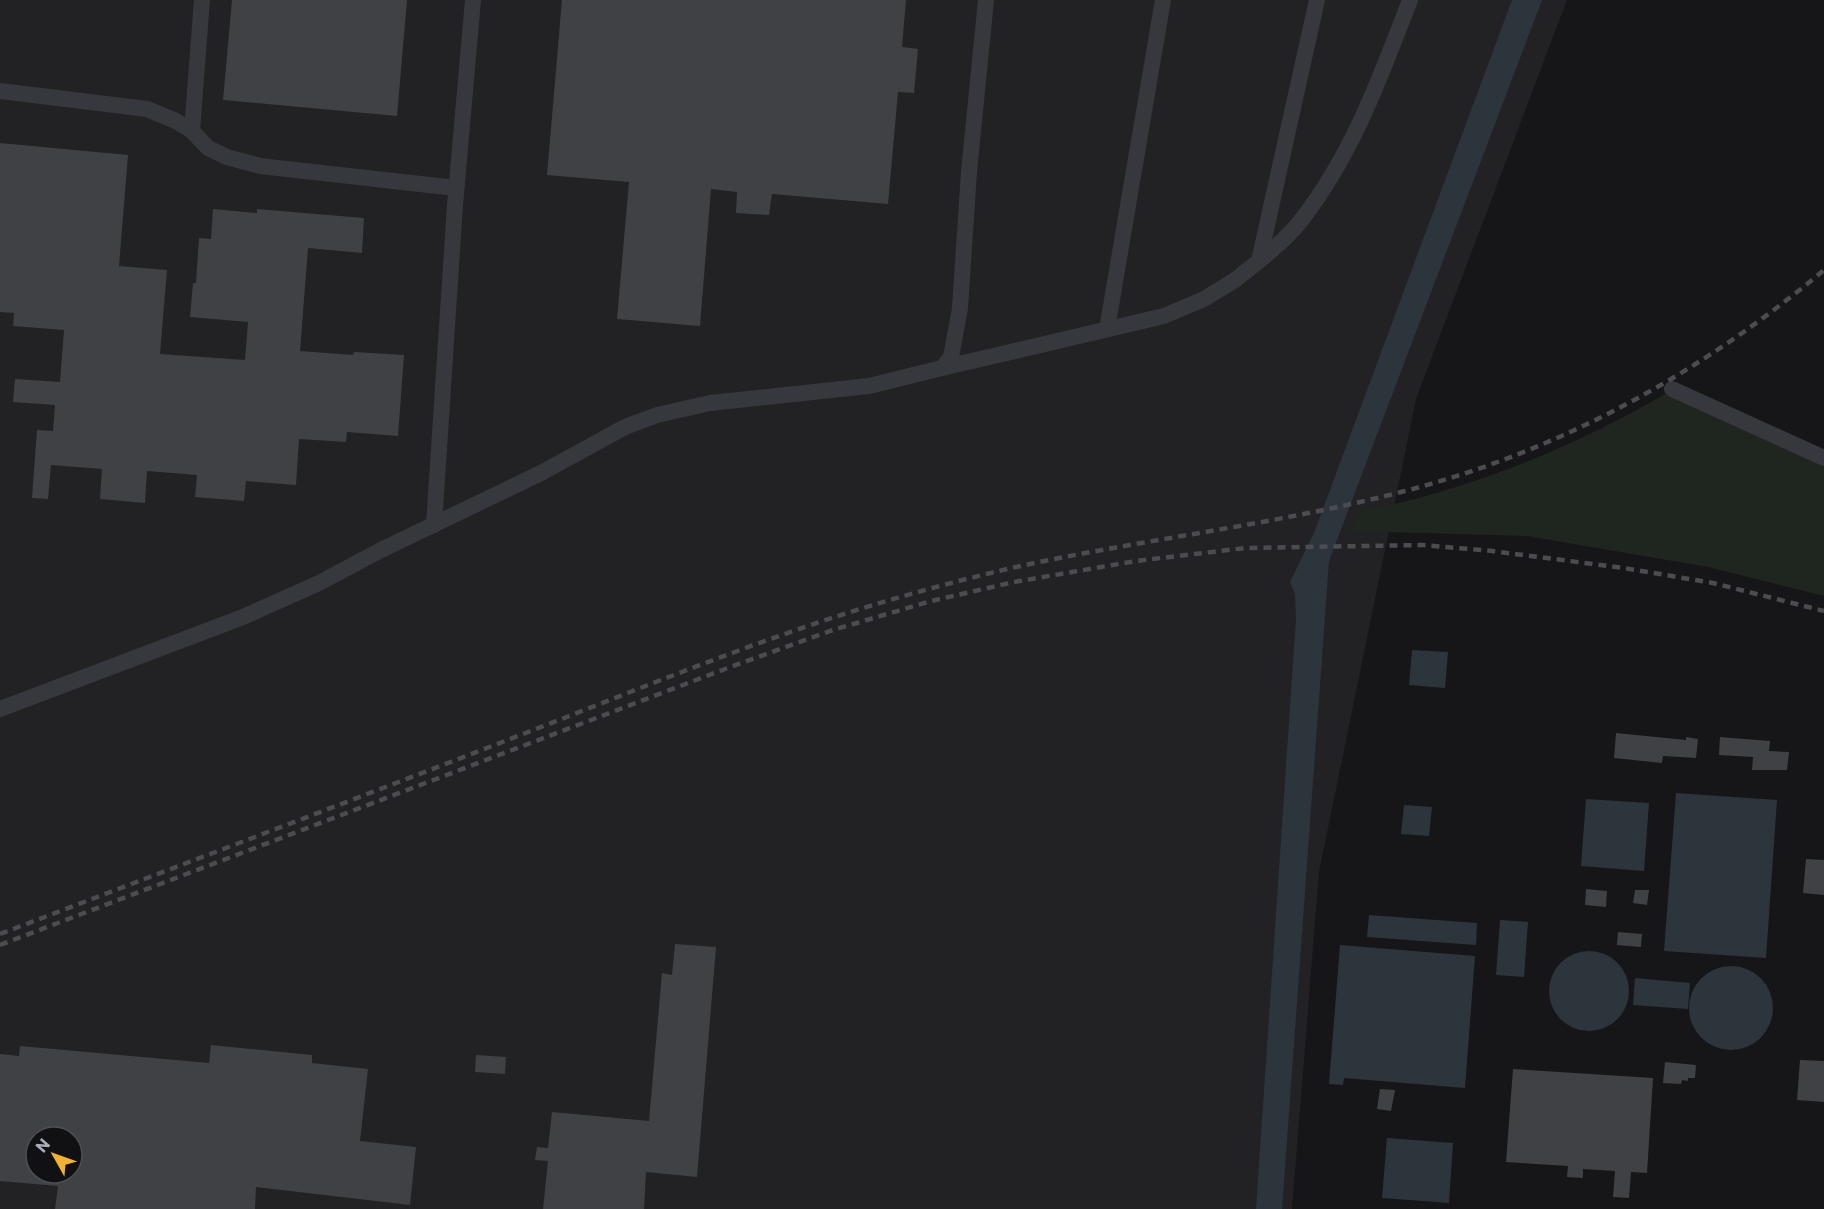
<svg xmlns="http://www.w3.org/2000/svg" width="1824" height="1209" viewBox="0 0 1824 1209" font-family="Commissioner,sans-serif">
<rect width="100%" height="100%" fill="#161618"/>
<path fill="#222225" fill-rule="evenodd" d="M0,0h1567l-151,399 -97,473 -27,337h-1292zM36,1137h36v36h-36z"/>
<path fill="#1e261f" d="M1667,393l157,71v132l-116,-29 -181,-31 -176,-5 11,-21c13,-4 27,-5 41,-8 91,-23 182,-61 264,-109z"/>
<g fill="#2c353c">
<polygon points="1512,0 1542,0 1329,561 1282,1209 1256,1209 1296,619 1295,594 1290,582 1314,533"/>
<polygon points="1412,650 1448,652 1445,688 1409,685"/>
<polygon points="1676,793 1777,800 1766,958 1664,951"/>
<polygon points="1586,799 1649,803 1644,871 1581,866"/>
<polygon points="1404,805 1432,807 1429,836 1401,834"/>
<polygon points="1369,915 1477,923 1476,945 1367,937"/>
<polygon points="1500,920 1528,922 1524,977 1496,975"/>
<polygon points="1340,945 1475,956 1465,1088 1344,1078 1343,1085 1329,1084"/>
<circle cx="1589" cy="991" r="40"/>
<circle cx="1731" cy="1008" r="42"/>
<polygon points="1635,978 1690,983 1688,1009 1633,1005"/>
<polygon points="1387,1138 1453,1143 1449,1203 1382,1198"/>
</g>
<g fill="#404145" fill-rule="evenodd">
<polygon points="232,0 407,0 397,116 223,100"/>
<polygon points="562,0 906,0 902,47 918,49 914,93 898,92 888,204 772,194 769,215 736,213 737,192 711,189 700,326 617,319 629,182 547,175"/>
<polygon points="0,143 128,155 119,266 167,270 160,354 245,360 248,322 190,317 193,283 196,283 199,238 211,239 213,209 257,213 257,209 364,218 362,253 308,248 300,351 353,355 354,352 404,355 398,436 347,432 346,442 299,439 296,485 246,481 244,501 195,497 197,475 147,471 145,503 100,499 102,469 51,465 48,499 32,498 37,430 53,431 55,405 13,402 15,379 60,382 64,330 13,326 14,313 0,312"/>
<polygon points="1616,733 1686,740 1686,737 1698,739 1696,758 1663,756 1662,763 1614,758"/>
<polygon points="1720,737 1770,741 1769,751 1789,752 1787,770 1752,770 1753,757 1719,755"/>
<polygon points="1806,859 1824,860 1824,895 1803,893"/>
<polygon points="1586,889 1607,891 1606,907 1585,905"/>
<polygon points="1635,890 1649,890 1647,905 1633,903"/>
<polygon points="1618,932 1642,934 1641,947 1617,945"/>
<polygon points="675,944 716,947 697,1177 646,1172 644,1209 543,1209 548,1161 535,1160 537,1147 548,1148 552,1112 649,1121 662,973 672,975"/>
<path d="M211,1045l101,10v8l56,6 -8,72 56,6 -6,58 -154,-18 -1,22h-200l3,-23 -58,-5v-127l19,2 1,-10 189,17zM36,1137h36v36h-36z"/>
<polygon points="476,1055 506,1057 505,1074 475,1072"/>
<polygon points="1800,1060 1824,1061 1824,1102 1797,1100"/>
<polygon points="1665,1062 1696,1065 1695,1078 1688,1078 1688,1081 1682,1080 1681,1084 1663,1083"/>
<polygon points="1513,1069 1653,1078 1647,1173 1631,1172 1629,1198 1613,1197 1615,1171 1583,1169 1583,1178 1567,1177 1568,1166 1506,1162"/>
<polygon points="1380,1089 1395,1090 1391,1111 1377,1109"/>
</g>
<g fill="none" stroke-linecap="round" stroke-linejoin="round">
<g stroke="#37383d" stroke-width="16">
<polyline points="0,91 147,109 176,121 192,131 208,148 227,157 260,166 456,188"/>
<polyline points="192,131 202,0"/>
<path d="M1259,261c14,-12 29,-24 40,-38 53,-67 81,-145 111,-223"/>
<polyline points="1107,329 1163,0"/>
<polyline points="942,368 1164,316 1204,299 1235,280 1259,261 1317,0"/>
<polyline points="1672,389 1824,458"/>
<polyline points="434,525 455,205 473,0"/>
<polyline points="0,709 243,617 319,583 381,550 541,473 625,427 657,415 710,403 869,386 942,368 951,357 960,308 969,172 986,0"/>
</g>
<g stroke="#4a4c52" stroke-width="4.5" stroke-dasharray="8 6" stroke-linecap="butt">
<path d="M0,934c168,-64 337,-128 505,-193 122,-47 243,-98 368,-136 47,-14 95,-27 143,-38 128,-28 258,-42 385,-75 157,-40 299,-118 423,-222"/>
<polyline points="0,945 725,669 833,630 931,601 1014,582 1136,561 1245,548 1423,545 1492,551 1624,568 1713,583 1824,611"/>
</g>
</g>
<g transform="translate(54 1155) rotate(310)"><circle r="28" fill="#111113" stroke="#4d4f55" stroke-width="1.5"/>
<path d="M0-4.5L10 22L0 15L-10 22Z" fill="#f2b134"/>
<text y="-9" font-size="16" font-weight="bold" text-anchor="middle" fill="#a8adb8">N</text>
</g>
</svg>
